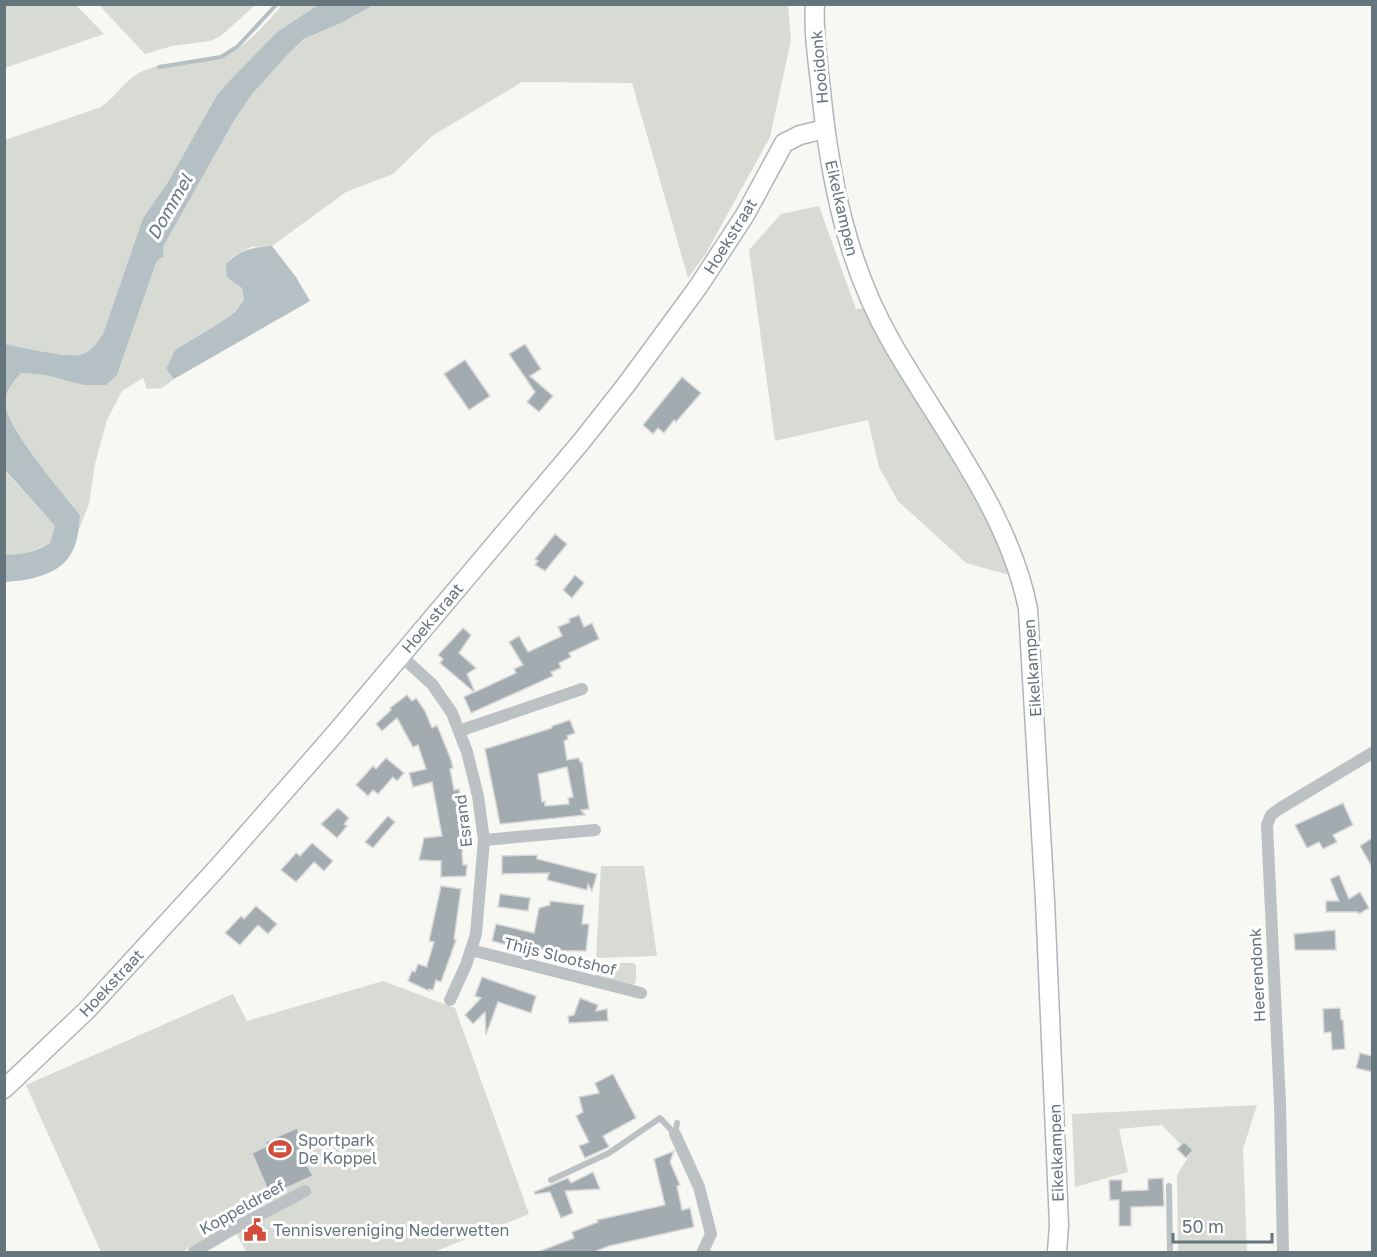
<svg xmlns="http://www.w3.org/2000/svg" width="1377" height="1257" viewBox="0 0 1377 1257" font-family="'Golos Text',sans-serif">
<rect width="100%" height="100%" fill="#f7f7f4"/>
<g fill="#d7dbd4">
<polygon points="4,5 76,5 104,34 5,68"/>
<polygon points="99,5 255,5 221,36 210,41 172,46 145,54"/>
<path d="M282,5h38l-43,27 -44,45 -16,18 -49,87 -25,36 -40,116c-6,8 -10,16 -20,20 -13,5 -63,-7 -78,-10v-204l96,-33c15,-10 25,-29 42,-36 27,-11 59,-6 85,-17 19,-8 41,-34 54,-49z"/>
<path d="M374,5h414l3,35 -21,97 -65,118 -17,23 -56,-195 -110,-1 -90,54 -39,38 -47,18 -74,54 -21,1 -19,10 -6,7 16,24 2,12 -9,12 -14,10 -46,28 -9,19 8,10 -12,9 -15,1 -4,-11 -21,13 -15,29 -12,44 -6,40 -11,28 2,-17c-16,-21 -76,-89 -75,-114 0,-12 9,-20 16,-28l24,2 38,10 34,-10 39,-112 3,-4 5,-2 -1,-10 72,-128 18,-26 35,-39 17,-15 36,-16z"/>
<polygon points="819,206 856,309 867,308 992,523 1013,576 966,563 898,501 879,467 868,420 775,441 749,250 781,214"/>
<polygon points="4,470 55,526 50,543 26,554 5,555"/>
<polygon points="601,866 644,866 657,956 596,958"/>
<polygon points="598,963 633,963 636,965 636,982 631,987 595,976"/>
<polygon points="383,981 455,1008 529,1214 434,1252 246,1252 231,1223 182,1252 101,1252 26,1085 233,994 247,1021"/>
<polygon points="1257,1105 1243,1149 1247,1252 1178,1252 1177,1175 1190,1154 1162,1125 1119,1129 1128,1172 1075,1187 1072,1114"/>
</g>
<g fill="#b4c0c3">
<path d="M320,4l54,1 -33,18 -37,16 -16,15 -35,39 -18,26 -72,128 1,10 -5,2 -3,4 -39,112 -11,10h-23l-38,-10 -24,-2c-7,8 -15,16 -16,28 -1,25 59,93 75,114 -1,12 -2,26 -8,37 -11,23 -45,29 -67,30v-27c19,-1 28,-2 45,-12l5,-17 -50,-56v-126c15,3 65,15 78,10 10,-4 14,-12 20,-20l40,-116 25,-36 49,-87 16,-18 44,-45z"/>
<path d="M272,246l24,31 14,24 -136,78 -8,-10 9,-19 46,-28 14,-10 9,-12 -2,-12 -15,-11 -1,-13c13,-14 27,-17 46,-18z"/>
</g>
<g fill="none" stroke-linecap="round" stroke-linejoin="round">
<polyline stroke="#b4c0c3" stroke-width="4" points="159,67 221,57 237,47 277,4"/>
</g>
<g fill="#a2abaf" stroke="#d8d8d7" stroke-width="1.5" fill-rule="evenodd">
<polygon points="525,344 541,369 530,376 553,396 539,412 527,402 535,392 509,354"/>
<polygon points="465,360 490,396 469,410 444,374"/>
<polygon points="682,377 701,393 676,422 674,420 664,433 658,428 653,434 643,425"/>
<polygon points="555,534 567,544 545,571 535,565 538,561 535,559"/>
<polygon points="575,575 584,583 572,598 563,590"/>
<polygon points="579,615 584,627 592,623 599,639 569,653 571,657 559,663 561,668 551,672 553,676 471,713 464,697 474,692 440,663 443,659 438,655 463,628 471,635 459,653 476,668 467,674 475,692 516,673 514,669 523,665 509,642 519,636 528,652 562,636 558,627 570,622 569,619"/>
<polygon points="407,695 412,701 416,698 425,711 432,728 437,725 451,760 453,768 450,769 454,790 459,789 462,804 458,805 459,816 462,827 465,827 466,842 463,843 462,854 463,865 467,865 466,876 441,877 441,861 419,860 424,838 442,836 432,782 413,787 409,773 426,769 418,745 413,747 397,718 382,731 376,724 391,710 390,708"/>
<path d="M570,720l5,13 -8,3 1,3 -4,2 3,19 12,-2 1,4h2l7,47 -8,1 4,5 -85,9 -15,-75 67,-21v-2zM567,767l6,30 -5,1 1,6 -24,2v-5l-3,1 -4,-28z"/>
<polygon points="386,758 404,773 397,781 393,777 378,794 373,790 368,796 356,785 373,766 376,769"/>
<polygon points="1343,803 1353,825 1333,835 1337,842 1323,849 1319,842 1307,848 1295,825"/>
<polygon points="338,808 349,818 344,824 347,826 337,838 321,824"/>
<polygon points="388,816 395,822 373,848 365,842"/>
<polygon points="1372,838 1372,867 1360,846"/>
<polygon points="312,843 333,861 324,871 314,862 296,882 281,870 296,853 300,856"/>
<polygon points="537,855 537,859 597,874 592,891 588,884 587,890 547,880 549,873 502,874 502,856"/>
<polygon points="1339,875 1349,899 1360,892 1369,908 1359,914 1358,912 1326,912 1326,901 1339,901 1330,879"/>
<polygon points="441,886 461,889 454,939 456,940 441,982 436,980 433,990 429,989 429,991 408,981 412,971 415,972 418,964 427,967 427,965 434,942 429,941"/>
<polygon points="500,894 530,898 528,911 498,907"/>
<polygon points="550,901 584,905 582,924 589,924 586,951 528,950 492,941 496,924 534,933 539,908 550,905"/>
<polygon points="256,906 277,924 268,934 258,925 240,945 225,933 241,916 244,919"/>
<polygon points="1335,930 1336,950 1295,950 1294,934"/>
<polygon points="482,977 536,996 531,1013 498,1002 486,1035 485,1012 473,1024 465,1015 481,998 475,996"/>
<polygon points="580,998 598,1005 596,1011 607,1009 608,1021 569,1023 568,1016 574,1015"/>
<polygon points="1340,1008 1341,1020 1343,1020 1345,1049 1332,1050 1331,1032 1324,1033 1323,1009"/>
<polygon points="1360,1053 1372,1056 1372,1072 1356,1068"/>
<polygon points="613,1074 636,1118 603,1136 609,1147 585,1158 579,1146 589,1142 576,1116 583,1112 579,1097 599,1093 595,1083"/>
<polygon points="297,1128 305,1147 299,1150 313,1176 270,1195 252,1153 267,1146 265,1142"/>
<polygon points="1184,1142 1193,1150 1186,1158 1177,1149"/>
<polygon points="674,1151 670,1162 680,1185 677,1186 682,1210 690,1208 694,1227 609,1246 594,1252 538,1252 574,1238 572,1232 598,1222 597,1220 665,1205 654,1159"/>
<polygon points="593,1172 600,1189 565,1191 573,1213 561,1218 550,1192 535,1194 534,1192 568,1178 571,1183"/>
<polygon points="1163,1178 1164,1206 1131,1207 1131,1226 1119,1226 1119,1200 1110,1200 1109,1180 1122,1180 1122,1191 1148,1190 1148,1179"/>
</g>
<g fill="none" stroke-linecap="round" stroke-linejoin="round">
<g stroke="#afb6b9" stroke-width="21">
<g id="secondary">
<path d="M815,4c-2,29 3,58 6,87 9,88 26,174 71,252 48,84 117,169 136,266l17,292 14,324 -2,27"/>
<polyline points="4,1089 88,1009 219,866 333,736 581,442 626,385 698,287 745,215 784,143 800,135 825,129"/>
</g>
</g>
<g stroke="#bcc1c4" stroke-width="6">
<polyline points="551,1180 609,1153 660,1118 675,1134 677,1123"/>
<polyline points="1169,1186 1170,1252"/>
</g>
<g stroke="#bcc1c4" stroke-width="12">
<polyline points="401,656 432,684 452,713 467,752 478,796 484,840 476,934 466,965 450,1000"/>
<polyline points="459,731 582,689"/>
<polyline points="484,840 595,830"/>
<polyline points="471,950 641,993"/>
<polyline points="675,1134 699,1187 711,1234 703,1251 705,1252"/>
<polyline points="194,1252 233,1229 305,1191"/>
<polyline points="1283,1252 1280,1103 1267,825 1271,815 1279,809 1372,753"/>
</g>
<use href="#secondary" stroke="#fff" stroke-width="18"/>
</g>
<defs>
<g id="stadium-bare" transform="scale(1.8)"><path d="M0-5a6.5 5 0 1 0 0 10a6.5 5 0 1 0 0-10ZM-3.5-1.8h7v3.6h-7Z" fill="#d14d3a" stroke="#fff" stroke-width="2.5" paint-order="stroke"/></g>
<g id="civic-bare" transform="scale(1.8)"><path d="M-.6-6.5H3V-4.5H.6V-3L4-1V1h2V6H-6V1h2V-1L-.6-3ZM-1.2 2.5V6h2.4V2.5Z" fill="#d14d3a" stroke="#fff" stroke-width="2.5" paint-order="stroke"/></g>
</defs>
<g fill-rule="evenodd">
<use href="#stadium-bare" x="280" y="1149"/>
<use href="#civic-bare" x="255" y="1230"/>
</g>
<g text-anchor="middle" stroke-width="6" stroke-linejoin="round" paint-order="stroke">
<g font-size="16" fill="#65757c" stroke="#fff">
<text transform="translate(819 67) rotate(-95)" y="6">Hooidonk</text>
<text transform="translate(842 208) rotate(77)" y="6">Eikelkampen</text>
<text transform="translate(730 236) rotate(-58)" y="6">Hoekstraat</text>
<text transform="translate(432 618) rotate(-50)" y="6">Hoekstraat</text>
<text transform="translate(1032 668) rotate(-94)" y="6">Eikelkampen</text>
<text transform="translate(463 821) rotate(-97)" y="6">Esrand</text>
<text transform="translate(560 956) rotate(14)" y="6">Thijs Slootshof</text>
<text transform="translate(1257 975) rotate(-93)" y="6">Heerendonk</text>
<text transform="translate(111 983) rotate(-47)" y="6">Hoekstraat</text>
<text transform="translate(1056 1153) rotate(-92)" y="6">Eikelkampen</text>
<text transform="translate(242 1207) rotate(-29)" y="6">Koppeldreef</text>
</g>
<g font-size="16" fill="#65757c" stroke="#fff" text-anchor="start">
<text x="298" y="1146">Sportpark<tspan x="298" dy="18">De Koppel</tspan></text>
<text x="273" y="1236">Tennisvereniging Nederwetten</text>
</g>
<g font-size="18" font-style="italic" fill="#657a7e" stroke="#fff">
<text transform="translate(170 207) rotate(-60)" y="6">Dommel</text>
</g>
</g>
<rect width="1377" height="1257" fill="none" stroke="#65757c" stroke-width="12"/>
<path d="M1173 1233v9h99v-9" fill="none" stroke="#65757c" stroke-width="3"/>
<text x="1182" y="1233" font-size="18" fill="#65757c" stroke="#ffffff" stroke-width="4.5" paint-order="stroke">50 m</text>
</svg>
